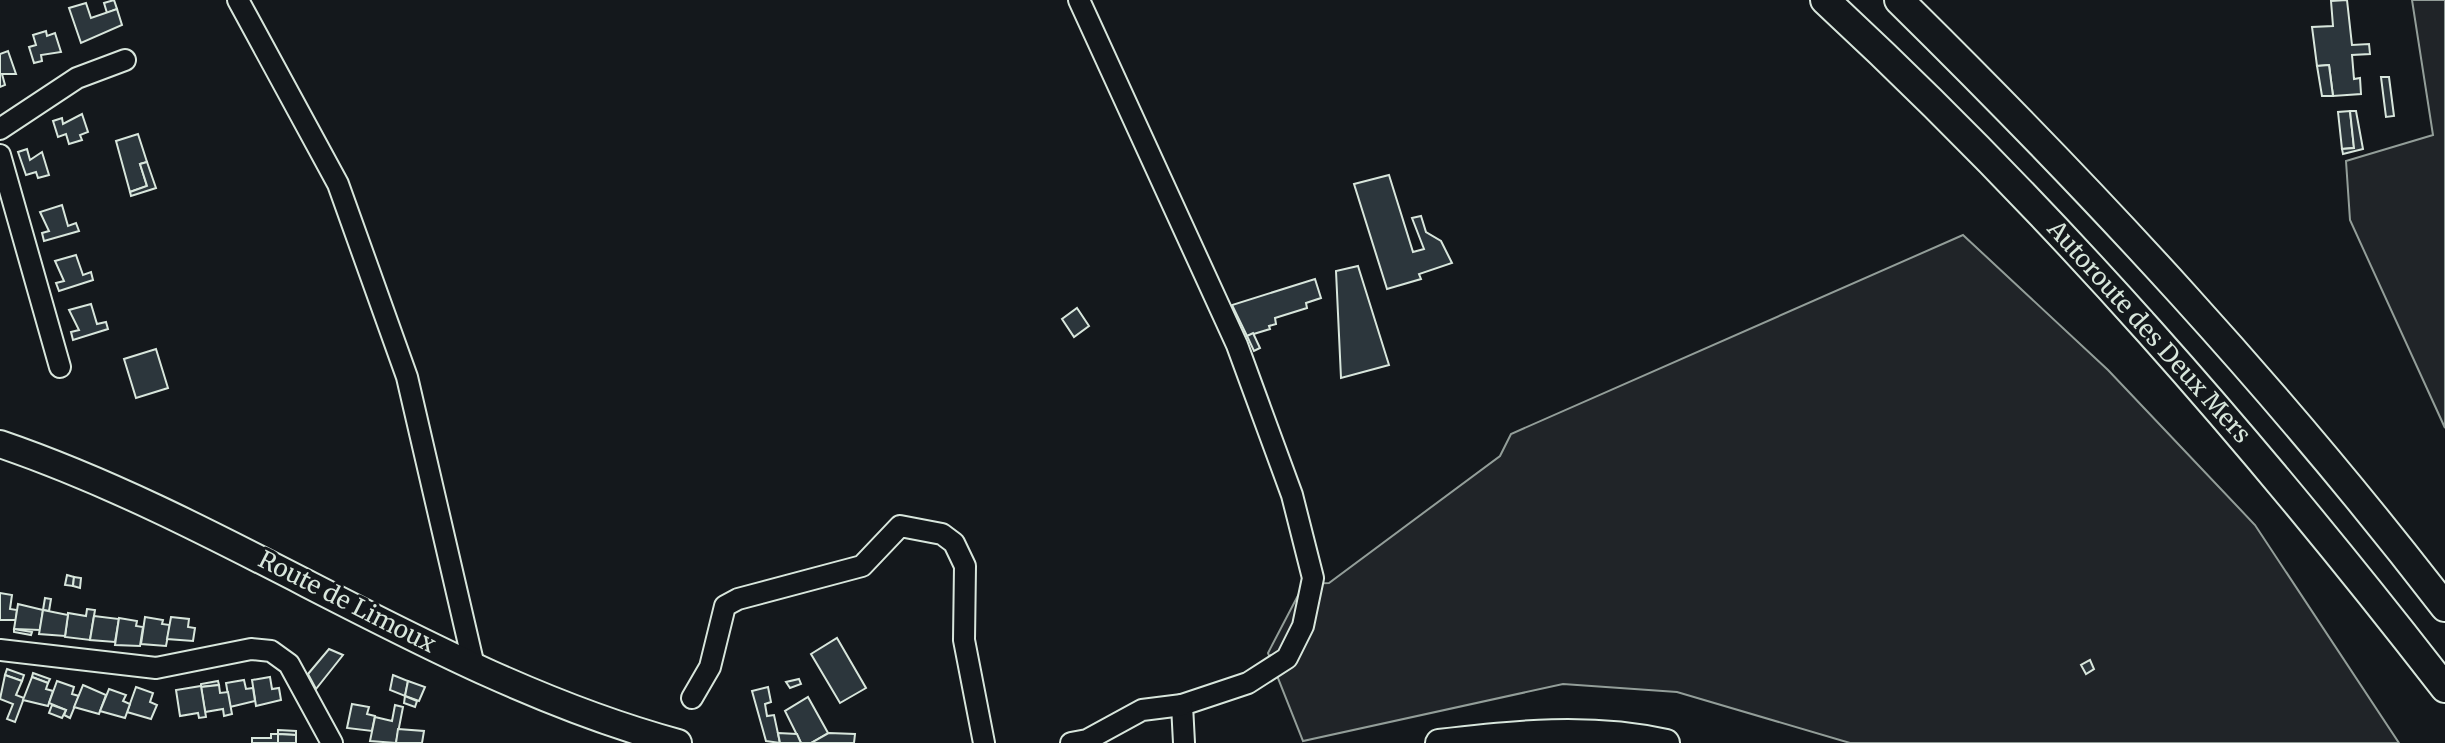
<svg xmlns="http://www.w3.org/2000/svg" width="2445" height="743" viewBox="0 0 2445 743" font-family="Merriweather,serif">
<rect width="100%" height="100%" fill="#14181c"/>
<g fill="#202428" stroke="#939e99" stroke-width="2">
<polygon points="2412,0 2445,0 2445,428 2350,220 2346,161 2433,135"/>
<polygon points="1963,235 2108,370 2255,525 2399,743 1850,743 1677,692 1563,684 1303,741 1268,653 1304,584 1329,583 1500,456 1511,434"/>
</g>
<g fill="#2c363c" stroke="#d8e6dc" stroke-width="2">
<polygon points="114,0 117,9 107,13 104,3"/>
<polygon points="2347,0 2352,45 2369,44 2370,54 2352,55 2354,79 2360,78 2361,94 2333,96 2329,65 2317,66 2312,27 2333,26 2331,1"/>
<polygon points="86,3 91,18 117,9 122,25 81,43 69,8"/>
<polygon points="46,31 47,36 55,33 61,52 41,55 42,61 34,63 29,47 36,45 33,35"/>
<polygon points="8,51 16,74 2,74 5,85 0,87 0,54"/>
<polygon points="2329,65 2333,96 2322,96 2317,66"/>
<polygon points="2381,77 2389,77 2394,116 2386,117"/>
<polygon points="2350,111 2354,148 2342,149 2338,112"/>
<polygon points="2350,111 2356,111 2363,149 2343,154 2342,149 2354,148"/>
<polygon points="82,114 88,132 80,135 82,140 69,144 66,134 58,137 53,121 62,118 63,124"/>
<polygon points="138,134 147,162 140,164 147,186 130,192 116,141"/>
<polygon points="27,149 30,160 42,152 49,175 38,178 36,172 26,175 18,152"/>
<polygon points="147,162 156,188 131,196 130,192 147,186 140,164"/>
<polygon points="1389,175 1413,252 1424,249 1412,218 1421,216 1426,232 1441,241 1452,263 1419,274 1421,279 1387,289 1354,184"/>
<polygon points="62,205 68,226 76,223 79,231 44,241 42,233 49,231 40,212"/>
<polygon points="76,255 83,275 91,272 93,280 59,291 56,283 64,281 55,261"/>
<polygon points="1358,266 1389,365 1341,378 1336,271"/>
<polygon points="1315,279 1321,298 1306,303 1307,308 1275,318 1276,324 1269,326 1270,329 1247,336 1232,305"/>
<polygon points="91,304 97,324 106,322 108,329 73,340 71,332 79,330 69,310"/>
<polygon points="1077,308 1089,326 1074,337 1062,319"/>
<polygon points="1253,333 1260,348 1254,351 1247,336"/>
<polygon points="156,349 168,388 136,398 124,359"/>
<polygon points="67,575 74,577 73,586 65,585"/>
<polygon points="74,577 81,578 80,588 73,586"/>
<polygon points="0,593 12,595 10,609 17,610 16,620 0,620"/>
<polygon points="45,598 51,599 49,611 43,610"/>
<polygon points="18,604 43,610 40,630 14,629"/>
<polygon points="87,609 95,610 90,640 65,637 68,613 86,616"/>
<polygon points="43,610 68,615 65,636 39,634"/>
<polygon points="94,616 119,619 115,642 90,640"/>
<polygon points="145,617 163,620 162,624 170,625 166,646 141,644"/>
<polygon points="171,617 189,619 188,627 195,628 193,641 167,639"/>
<polygon points="119,618 137,621 136,626 143,627 140,646 115,645"/>
<polygon points="14,629 32,632 31,635 14,632"/>
<polygon points="837,638 866,688 840,703 811,654"/>
<polygon points="329,649 343,655 316,689 308,674"/>
<polygon points="2090,660 2094,669 2086,674 2081,665"/>
<polygon points="7,669 24,675 22,681 5,675"/>
<polygon points="33,673 50,679 48,683 32,677"/>
<polygon points="5,675 22,681 16,695 24,698 15,722 7,719 13,704 0,699"/>
<polygon points="393,675 408,681 405,696 390,690"/>
<polygon points="32,677 48,683 46,689 53,691 48,706 23,700"/>
<polygon points="270,677 272,689 279,688 281,700 256,706 252,680"/>
<polygon points="799,679 801,684 790,688 786,682"/>
<polygon points="244,680 246,689 253,688 255,701 230,707 226,683"/>
<polygon points="57,681 74,687 72,694 79,696 70,718 64,715 66,710 49,703"/>
<polygon points="218,681 219,685 201,687 201,684"/>
<polygon points="408,681 425,687 419,701 405,696"/>
<polygon points="83,685 106,695 99,714 74,707"/>
<polygon points="219,685 220,693 228,692 232,714 224,716 223,709 205,712 201,687"/>
<polygon points="201,686 206,717 199,718 198,713 180,716 176,690"/>
<polygon points="136,687 153,693 150,702 157,705 151,719 127,712"/>
<polygon points="768,687 771,702 765,704 767,716 774,715 780,743 766,741 752,691"/>
<polygon points="109,689 126,695 123,701 130,704 125,718 100,711"/>
<polygon points="405,696 417,701 415,707 404,703"/>
<polygon points="808,697 828,733 811,743 801,743 785,711"/>
<polygon points="352,704 369,707 367,714 375,716 372,731 347,728"/>
<polygon points="52,705 66,710 62,718 49,713"/>
<polygon points="395,705 403,707 396,743 370,741 375,717 392,721"/>
<polygon points="398,729 424,731 422,743 396,743"/>
<polygon points="278,730 296,731 296,735 278,734"/>
<polygon points="778,733 797,734 801,743 780,743"/>
<polygon points="829,733 855,734 854,743 811,743"/>
<polygon points="271,734 278,734 278,743 252,743 252,738 271,738"/>
<polygon points="278,734 296,735 296,743 278,743"/>
</g>
<g fill="none" stroke-linecap="round" stroke-linejoin="round">
<g stroke="#d8e6dc" stroke-width="24">
<g id="minor">
<polyline points="238,0 338,184 407,377 474,666"/>
<polyline points="1079,0 1237,345 1292,495 1313,578 1303,626 1287,658 1248,683 1182,705 1184,743"/>
<polyline points="0,129 77,78 125,60"/>
<polyline points="0,155 60,367"/>
<polyline points="0,650 156,668 251,649 271,651 289,664 332,743"/>
<polyline points="692,698 710,667 725,606 738,599 862,566 900,526 942,534 954,543 965,566 964,640 984,743"/>
<polyline points="1071,743 1087,740 1142,710 1182,705"/>
</g>
</g>
<g stroke="#d8e6dc" stroke-width="30">
<g id="major">
<path d="M0,444c234,80 439,234 678,299"/>
<path d="M1439,743c74,-9 152,-17 227,0"/>
</g>
</g>
<g stroke="#d8e6dc" stroke-width="32">
<g id="highway">
<path d="M1825,0c228,211 430,443 620,688"/>
<path d="M1899,0c195,192 379,390 546,607"/>
</g>
</g>
<use href="#minor" stroke="#14181c" stroke-width="20"/>
<use href="#major" stroke="#14181c" stroke-width="26"/>
<use href="#highway" stroke="#14181c" stroke-width="28"/>
</g>
<g text-anchor="middle" stroke-width="6" stroke-linejoin="round" paint-order="stroke">
<g font-size="24" fill="#d8e6dc" stroke="#14181c">
<text transform="translate(2149 332) rotate(48)" y="8">Autoroute des Deux Mers</text>
<text transform="translate(347 602) rotate(27)" y="8">Route de Limoux</text>
</g>
</g>
</svg>
